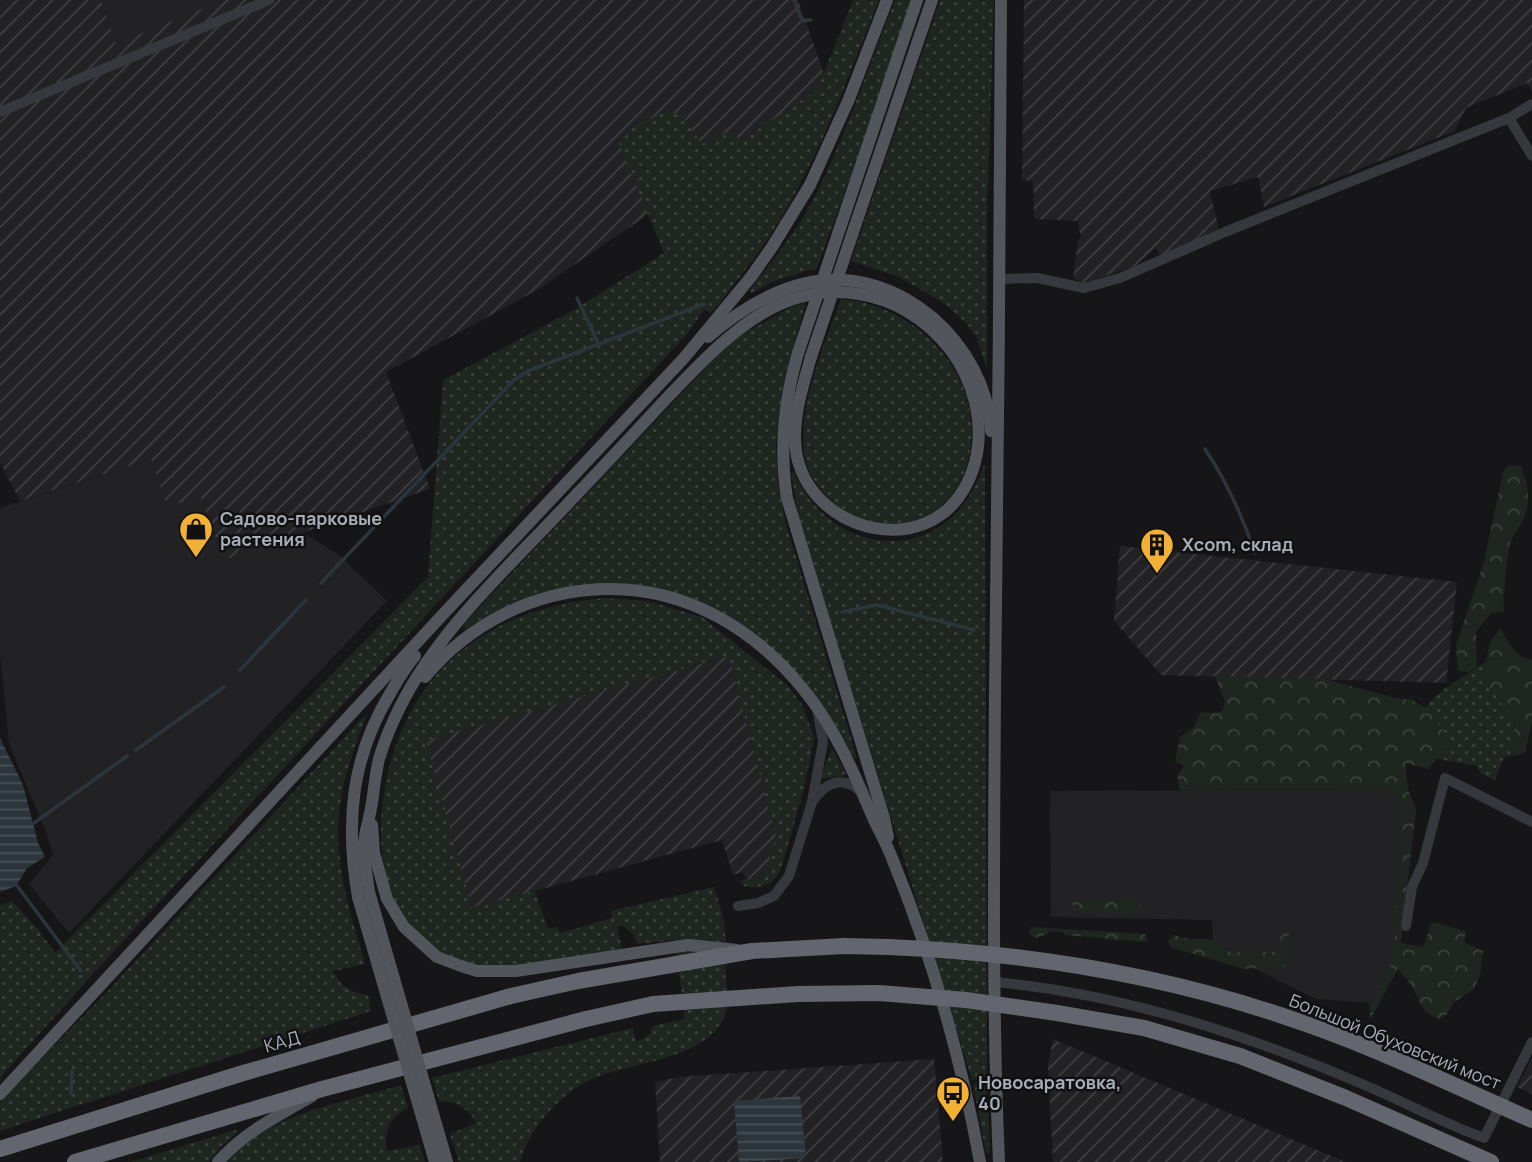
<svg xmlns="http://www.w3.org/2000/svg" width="1532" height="1162" viewBox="0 0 1532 1162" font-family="Manrope,sans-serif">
<defs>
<pattern id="industrial-furrows" width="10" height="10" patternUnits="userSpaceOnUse" patternTransform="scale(1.75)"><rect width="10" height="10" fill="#222225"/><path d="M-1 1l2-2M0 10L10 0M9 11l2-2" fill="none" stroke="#3f3f43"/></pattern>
<pattern id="grass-dots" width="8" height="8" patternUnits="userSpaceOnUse" patternTransform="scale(1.75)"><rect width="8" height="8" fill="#1e261f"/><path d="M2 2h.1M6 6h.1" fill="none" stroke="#3c433d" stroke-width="1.8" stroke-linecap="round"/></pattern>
<pattern id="forest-crowns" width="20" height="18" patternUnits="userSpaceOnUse" patternTransform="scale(1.75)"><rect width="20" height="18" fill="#1e261f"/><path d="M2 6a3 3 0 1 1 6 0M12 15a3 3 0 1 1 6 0" fill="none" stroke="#3c433d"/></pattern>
<pattern id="water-rules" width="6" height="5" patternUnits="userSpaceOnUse" patternTransform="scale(1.75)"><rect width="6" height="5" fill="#2c353c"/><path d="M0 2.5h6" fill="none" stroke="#485056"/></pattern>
</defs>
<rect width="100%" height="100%" fill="#161618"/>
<g fill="#222225">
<polygon points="101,0 223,0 115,45"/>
<polygon points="151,459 201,498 224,560 302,532 339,555 387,601 69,933 29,884 53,855 47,834 9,744 0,654 0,508"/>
<polygon points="1383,789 1416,809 1398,969 1370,1020 1369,1003 1316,999 1213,948 1212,920 1051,917 1050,791"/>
</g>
<g fill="url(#industrial-furrows)">
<polygon points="0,0 101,0 116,44 223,0 798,0 830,91 537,290 386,372 430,489 224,560 201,498 167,506 151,459 20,501 0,462"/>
<polygon points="1024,0 1532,0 1532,92 1527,83 1466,108 1455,131 1264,207 1258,177 1210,191 1219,230 1160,257 1156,248 1135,266 1084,283 1073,278 1078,240 1081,237 1077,221 1034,219 1033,181 1022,180"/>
<polygon points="1120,546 1457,582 1446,683 1161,675 1114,621"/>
<polygon points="729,656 776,836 764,878 749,881 742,872 733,875 722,840 472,908 425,740"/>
<polygon points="1053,1039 1336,1158 1345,1162 1053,1162 1048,1065"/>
<polygon points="1532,1058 1532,1094 1517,1087"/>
<polygon points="934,1059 943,1162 660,1162 655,1082 679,1077"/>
</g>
<g fill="url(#grass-dots)">
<path d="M853,0h26c-39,97 -74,199 -142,280 -9,11 -17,25 -27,33l-6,-4 -15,23 -25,27 -573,617 -91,102v-173l12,-4 26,28 17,24 373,-376 15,-197 131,-70 90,-57 -45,-109 14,-17 34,-16 14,4 21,29 25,-12 15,8 75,-50z"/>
<path d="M895,0h16l-41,124 -53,144 -43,13 -22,12 -3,-2c21,-28 45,-56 62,-87 34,-65 57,-136 84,-204z"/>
<polygon points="940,0 994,0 987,215 987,370 977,338 966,323 945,304 899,277 851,261"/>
<path d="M841,299c43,3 82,27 107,61 48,64 22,176 -72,162 -22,-3 -40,-14 -54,-31 -8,-11 -17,-24 -18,-38 -5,-53 19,-104 37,-154z"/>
<path d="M806,302l-19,67 -11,77 2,37 8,41 71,234h-3c-15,-24 -28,-50 -45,-72 -7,-10 -18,-18 -27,-27 -19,-19 -43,-38 -68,-51 -78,-40 -177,-28 -248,21l-3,-4 269,-285 58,-32z"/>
<path d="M983,466h2l2,610 -15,4 -173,-561 -8,-46h3c42,91 157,93 189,-7z"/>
<path d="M604,598l44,3 54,16 86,69 15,20 11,32 -2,11 -8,40 -24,83 -8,10 -15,6 -13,-2 -5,-4 8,-4 2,3 15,-3 12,-42 -47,-180 -303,84 46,168 63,-17 13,38 10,-2 2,6 52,-15 -1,-7 103,-24c3,12 8,24 10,36 3,19 1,39 2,59 1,8 3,18 1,26 -11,52 -96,53 -135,71 -33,16 -62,48 -72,83h-61l-9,-28 26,-11c-7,-15 -20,-22 -37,-22l-7,-23 201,-50 3,14 14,-8 3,-8 32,-7 -10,-79 -38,4 -3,-9 -12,-10 -5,2 5,22c-53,9 -116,29 -168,9 -104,-41 -82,-204 -25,-274 46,-57 105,-79 175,-86z"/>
<path d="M1486,661l1,23 28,36 -2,22 5,13 -14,2 -9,23 -14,-6 -4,-8 -39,-7 6,-7 -18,-44c9,-17 44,-34 60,-47z"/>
<path d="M368,712c-11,28 -22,57 -27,87 -10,55 9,113 24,165l-32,7c8,16 18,22 35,24l3,16 -371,120v-30l106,-108z"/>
<polygon points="832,748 846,773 842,776 820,779"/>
<polygon points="987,1081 990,1153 986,1153 973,1084"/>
<path d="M401,1085l7,22c-18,11 -25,23 -21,44l33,-6 5,17h-198c39,-48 118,-60 174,-77z"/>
<polygon points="236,1130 237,1133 222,1146 209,1162 130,1162"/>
</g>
<g fill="url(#forest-crowns)">
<path d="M1509,465l12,1c7,18 11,36 2,54 -4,8 -10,15 -13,24 -4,17 -7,50 -6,67l-14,3 -14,18 1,34 -9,7 -10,-3 -2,-25 28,-83 19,-90z"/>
<path d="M1500,628c8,13 15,29 32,32v62l-7,30 -7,3 -5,-13 2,-22 -28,-36 -1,-23 4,-19z"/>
<path d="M1215,676l110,3 71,19 16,2 14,8 20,25 1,12 -3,7 -16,17 -23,-6 3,26 8,20 -16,134 23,4 9,-25 34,9 -2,11 19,9 -3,25 -7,14 -19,12 -7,12 -7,5c-22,-7 -20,-21 -31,-37 -3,-5 -8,-9 -12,-13l-27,51v-17l20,-36 5,-26 5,-142 -17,-10 -203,1 -3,-15 7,-9 -9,-4 5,-25 14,-10 7,-15 17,1 5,-3 2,-8z"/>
<polygon points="1134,897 1142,903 1139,912 1133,914 1077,909 1072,904 1074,901"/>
<polygon points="1031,927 1145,934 1148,940 1145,942 1065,935 1062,932 1050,931 1048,934 1035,938 1029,934"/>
<polygon points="1289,931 1288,962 1284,967 1244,969 1170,947 1168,941 1173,935 1190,939 1209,939 1231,952 1278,952 1280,932"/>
</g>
<g fill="url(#water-rules)">
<polygon points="0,738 23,785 38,843 45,857 27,868 16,886 0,892"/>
<polygon points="800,1096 806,1158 739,1162 734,1101"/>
</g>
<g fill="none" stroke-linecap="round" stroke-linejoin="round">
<g stroke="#2c353c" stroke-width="3.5">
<polyline points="794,0 802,21 811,20"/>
<polyline points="577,298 598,343"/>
<path d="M1205,449c22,33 37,66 50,104"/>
<polyline points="321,583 514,380 528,371 704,304"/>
<polyline points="842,612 877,605 974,630"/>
<polyline points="240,670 306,600"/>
<polyline points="136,750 224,687"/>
<polyline points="34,823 127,756"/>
<polyline points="15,883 81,971"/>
<polyline points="71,1094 72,1071"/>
</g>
<g stroke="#37383d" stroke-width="10">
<polyline points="0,112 269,0"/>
<polyline points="1509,118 1532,156"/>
<polyline points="1001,279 1037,278 1084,288 1120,278 1225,232 1509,118 1532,104"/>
<path d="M812,802c13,-19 30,-28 49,-10"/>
<polyline points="738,906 758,903 774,896 789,876 812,802 823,742 818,713"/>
<polyline points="1406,926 1412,887 1423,863 1445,778 1532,822"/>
<path d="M995,982c127,12 250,52 367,102 41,17 80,39 122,54l48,-96"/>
</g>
<g stroke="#53555c" stroke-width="12">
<polyline points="842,222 917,0"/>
<polyline points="855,226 932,0"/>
<path d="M708,337c30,-26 63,-47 103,-55 89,-17 175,62 180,149"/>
<path d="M798,353c-14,48 -19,95 -11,145l97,320 4,19"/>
<path d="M425,677c44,-53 108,-86 179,-88 81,-2 150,39 200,101 31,38 51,85 70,130 6,12 13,25 18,38 40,98 69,200 88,304"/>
<polyline points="372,825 374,853 387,899 404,927 437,957 461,966 477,971 516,971 688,945 737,950"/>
<path d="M369,892c-2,-16 -6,-33 -5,-49 1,-12 5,-23 7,-35 3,-16 4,-33 8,-49 5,-17 13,-36 21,-52 40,-80 115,-146 175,-211 31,-32 61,-65 92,-98 59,-62 121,-130 216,-98 35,13 66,40 82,74 17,36 20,79 -1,115 -40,69 -146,44 -166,-28 -9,-34 4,-72 13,-104"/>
<path d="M358,897c-13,-74 -7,-140 33,-205 7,-12 14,-25 24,-36"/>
<polyline points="0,1094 447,610 684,358 751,277 772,247 810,185 849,99 887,0"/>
<path d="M218,1162c25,-29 61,-47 94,-66"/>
<path d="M999,1162c-7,-156 -5,-311 -4,-467 2,-232 6,-463 6,-695"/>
</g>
<g stroke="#63666e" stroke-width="16">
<polyline points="0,1149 240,1074 511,996 578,981 752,951 844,946 889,947"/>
<polyline points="75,1162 322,1089 586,1019"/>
</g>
<g stroke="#53555c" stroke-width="12">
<polyline points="798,353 842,222"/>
<polyline points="811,357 855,226"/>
<polyline points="369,892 447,1162"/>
<polyline points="358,897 435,1162"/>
</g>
<g stroke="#63666e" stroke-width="16">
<path d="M889,947c142,6 283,29 417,77 77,27 151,63 226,96"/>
<polyline points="586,1019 653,1004 798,994 879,993 966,1000 1057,1013 1144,1028 1240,1056 1346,1098 1491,1162"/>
</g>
</g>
<defs>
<g id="shop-pin" transform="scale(1.75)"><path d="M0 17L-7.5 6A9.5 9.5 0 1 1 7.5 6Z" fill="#f2b134" stroke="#111113"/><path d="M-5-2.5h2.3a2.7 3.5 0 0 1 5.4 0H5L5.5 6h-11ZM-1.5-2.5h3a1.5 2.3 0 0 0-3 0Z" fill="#111"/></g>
<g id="building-pin" transform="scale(1.75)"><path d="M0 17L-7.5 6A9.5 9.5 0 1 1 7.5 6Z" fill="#f2b134" stroke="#111113"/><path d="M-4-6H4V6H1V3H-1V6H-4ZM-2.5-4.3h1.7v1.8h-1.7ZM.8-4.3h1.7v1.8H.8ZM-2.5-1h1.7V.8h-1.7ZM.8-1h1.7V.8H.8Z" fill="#111"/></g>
<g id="bus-pin" transform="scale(1.75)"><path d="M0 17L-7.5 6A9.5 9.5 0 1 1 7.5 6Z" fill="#f2b134" stroke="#111113"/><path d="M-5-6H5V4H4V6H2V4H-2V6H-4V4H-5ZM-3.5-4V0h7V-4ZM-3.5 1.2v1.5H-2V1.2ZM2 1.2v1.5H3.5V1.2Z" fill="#111"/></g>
</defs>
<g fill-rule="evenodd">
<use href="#shop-pin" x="196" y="529"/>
<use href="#building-pin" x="1157" y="545"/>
<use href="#bus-pin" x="953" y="1093"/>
</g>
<g text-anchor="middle" stroke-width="5" stroke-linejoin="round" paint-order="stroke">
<g font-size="18" font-weight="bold" fill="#a8adb8" stroke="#111113" text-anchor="start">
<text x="220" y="525">Садово-парковые<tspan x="220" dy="21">растения</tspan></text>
<text x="1182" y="551">Xсom, склад</text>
<text x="978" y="1089">Новосаратовка,<tspan x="978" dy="21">40</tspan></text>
</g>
<g font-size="18" fill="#a8adb8" stroke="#111113">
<text transform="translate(282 1042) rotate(-16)" y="6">КАД</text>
<text transform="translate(1395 1042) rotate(22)" y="6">Большой Обуховский мост</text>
</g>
</g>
</svg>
